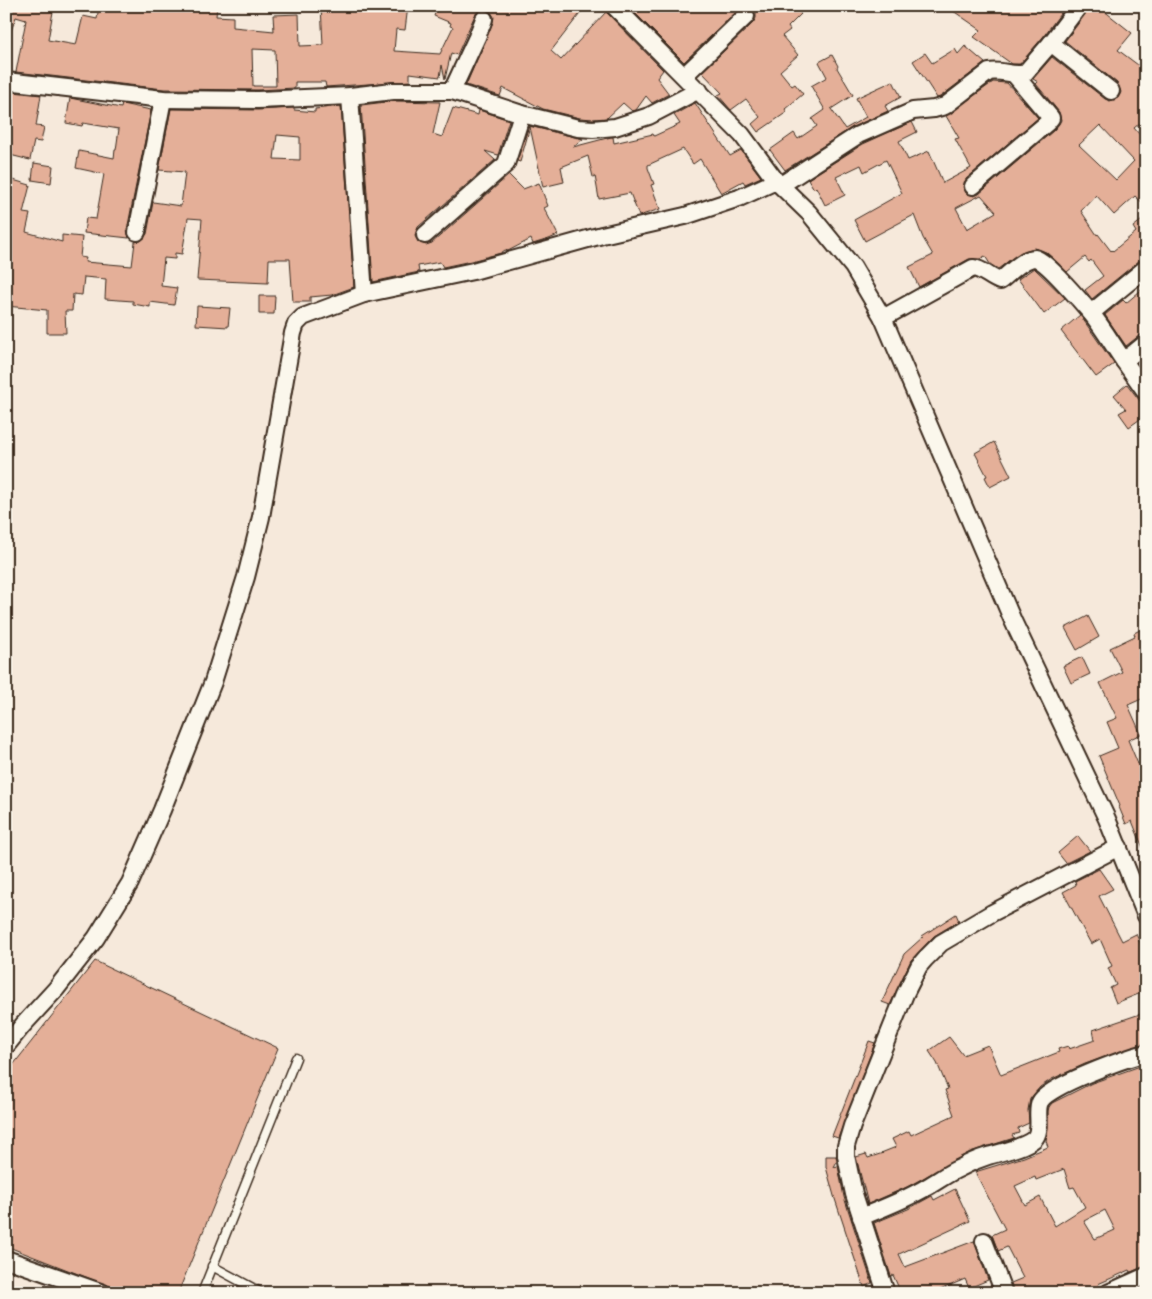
<svg xmlns="http://www.w3.org/2000/svg" width="1152" height="1299" viewBox="0 0 1152 1299" font-family="Delius,sans-serif">
<rect width="100%" height="100%" fill="#f6e9db"/>
<filter id="ink" filterUnits="userSpaceOnUse"><feTurbulence type="fractalNoise" baseFrequency=".02" numOctaves="2"/><feDisplacementMap in="SourceGraphic" scale="10" xChannelSelector="R" yChannelSelector="G"/><feConvolveMatrix kernelMatrix="1 2 1 2 8 2 1 2 1" color-interpolation-filters="sRGB"/></filter>
<g filter="url(#ink)">
<g fill="#e4af98" stroke="#3b2a1e" fill-rule="evenodd">
<path d="M6,6h48l-6,34 28,5 7,-29 14,3 2,-13h118l-1,10 17,1v10l41,4 -1,-16 26,-1 1,32 23,-1 -2,-39h87l-3,24 -9,-1 -2,22 46,3 13,-27 -3,-1 1,-3 -17,-7 4,-10h148l-35,45 10,9 45,-48 57,58 -6,8 12,16 -17,9 -6,-7 -10,14 -4,1 -9,-8 -16,15 -14,1 -13,-1 -37,-9 -40,-21 -3,8 -34,-11 27,-63 1,-5 -3,-5 -8,-3 -5,2 -3,4 -18,40 -6,-2 -6,26 -3,-14 -2,12 -30,-4v8l-84,6 -1,-5h-30v6l-37,2 -94,-1 -148,-17 10,-52 -10,-3 -8,22h-2zM252,49l23,1 1,36h-23z"/>
<polygon points="628,6 744,6 739,9 684,62"/>
<polygon points="744,6 794,6 801,14 788,27 790,30 782,36 798,55 780,71 792,86 795,84 803,94 785,109 787,112 758,132 752,124 760,117 746,99 731,110 718,95 722,93 702,72 753,23 756,18 756,13 753,9"/>
<polygon points="946,6 1066,6 1043,37 1020,64 1012,64 974,37 981,30"/>
<path d="M1089,6h9l34,27 -14,17 20,15 8,-9v62l-12,10 12,14v64l-11,-10 -21,19 -18,-20 -15,16 16,24 1,-1 13,17 1,-1 1,1 23,-19 -3,-5 13,-10v41l-6,2 -48,39 -7,-9 18,-14 -12,-16 -2,2 -4,-5 -18,15 -21,-20 -12,-4 -13,4 -23,17 -8,-5 -5,-8 -5,3h-11l-50,28 -10,-20 24,-12 -10,-17 -9,-23 -49,26 -11,-21 48,-27 -16,-33 -22,12 -3,-7 -25,12 9,18 -20,10 -9,-18 -2,2 -6,-10 55,-35 49,-22 5,10 -18,9 9,19 21,-9 14,32 28,-15 -16,-29 4,-1 -13,-22 47,-34 14,1 31,35 -72,61 -3,8 3,6 8,3 5,-2 74,-63 6,-7 2,-4 -2,-8 -23,-28 2,-2 -5,-3 19,-22 53,42 5,2 8,-3 3,-6 -4,-9 -52,-42 22,-29zM1100,125l34,36 -18,19 -37,-35zM981,195l15,17 -29,17 -11,-21z"/>
<polygon points="965,46 985,63 940,97 937,98 913,61 925,53 932,63 955,49 958,54"/>
<polygon points="832,55 838,66 837,68 853,95 831,109 845,129 866,117 856,98 893,81 901,97 885,106 888,111 853,127 785,170 770,150 794,133 798,139 817,126 812,119 825,110 811,86 827,77 819,62"/>
<polygon points="13,92 41,95 36,126 44,127 41,142 34,141 30,160 6,154 6,100 11,101"/>
<polygon points="70,98 121,108 122,104 151,110 127,230 129,238 84,233 86,218 96,219 104,174 76,168 79,151 114,158 115,150 116,150 119,129 83,123 82,126 66,123"/>
<polygon points="394,101 440,102 433,134 442,137 453,108 478,115 479,110 509,120 498,155 485,151 495,160 418,227 415,236 418,242 426,245 432,243 509,175 523,189 539,183 548,206 544,208 558,235 549,239 533,244 531,239 508,251 505,250 501,253 471,261 443,267 440,262 418,266 419,272 373,282 361,105"/>
<polygon points="695,103 730,156 741,150 761,177 745,184 743,181 721,193 700,159 693,164 683,149 648,165 648,168 654,184 651,185 660,209 639,216 630,193 599,199 595,176 593,177 588,156 561,167 564,182 543,187 530,127 520,162 517,161 529,126 583,139 573,147 611,137 613,137 614,143 653,134 654,136 680,124 674,115"/>
<path d="M341,106l13,181 -22,8 -22,2v5h-17l-3,-43h-21l-1,24 -71,-3 5,-61 -14,-1 -6,36 -7,-1v6l-11,-1 -3,28 16,2 -3,17 -24,-3v5l-17,-3v-3l-28,-2 1,-20 -22,-2 -2,18 -9,-1 -1,17h-7l1,22h-19v-23l-41,-4v-71l3,-11 -2,-1 4,-16 -5,-1v-19l5,1 2,-8 17,5 -7,28 7,1 -4,18 36,10v-7l20,2 -2,20 6,1 -1,4 47,4 3,-24 6,-1 6,-7 6,-32 28,4 4,-34 -26,-2 12,-61 87,1 36,-2v2l21,2v-3zM277,135l23,2v23l-26,-1z"/>
<polygon points="34,163 53,166 51,183 32,180"/>
<polygon points="1034,268 1065,298 1044,314 1018,279"/>
<polygon points="1146,286 1146,333 1140,335 1126,346 1105,315 1123,300 1126,303"/>
<polygon points="259,296 275,296 274,314 259,314"/>
<polygon points="197,306 230,308 228,327 196,325"/>
<polygon points="1080,315 1114,364 1096,377 1061,331"/>
<polygon points="1127,384 1146,409 1146,415 1129,427 1119,413 1126,409 1114,395"/>
<polygon points="994,442 1011,476 990,487 985,477 987,476 975,453"/>
<polygon points="1088,616 1099,637 1077,650 1065,628"/>
<polygon points="1146,627 1146,656 1140,658 1141,660 1139,661 1146,677 1146,697 1128,705 1141,734 1128,740 1138,764 1140,763 1146,777 1145,853 1132,821 1126,824 1119,807 1120,806 1099,756 1118,748 1107,722 1117,718 1100,683 1122,672 1110,648 1135,636 1134,633"/>
<polygon points="1082,657 1090,674 1071,683 1063,666"/>
<polygon points="1078,836 1090,851 1066,863 1058,853"/>
<polygon points="1099,869 1113,889 1099,896 1122,941 1136,934 1146,956 1146,991 1116,1003 1110,988 1116,985 1108,968 1112,966 1100,939 1091,944 1063,892 1076,885 1075,881"/>
<polygon points="956,914 959,921 934,936 911,960 890,1005 882,1002 904,954 923,937 922,936"/>
<polygon points="95,961 278,1048 178,1293 127,1293 6,1246 6,1074"/>
<polygon points="1146,1012 1146,1043 1085,1064 1052,1079 1040,1087 1030,1099 1028,1110 1029,1123 1018,1128 1019,1133 1012,1135 1014,1138 970,1152 907,1187 868,1204 856,1157 866,1154 868,1158 883,1153 881,1153 896,1147 892,1139 909,1131 911,1135 954,1115 945,1090 948,1089 937,1063 929,1051 949,1037 963,1055 988,1045 1001,1075 1059,1052 1058,1049 1068,1046 1069,1049 1095,1040 1093,1030"/>
<polygon points="869,1041 875,1043 838,1138 832,1136"/>
<path d="M1146,1064v202l-15,6 -1,-2 -32,14 2,3 -2,6h-84l-3,-10 12,-5 -16,-31 -9,4 -6,-16 13,-6 -30,-57 49,-15 24,-10 -2,-6 2,-14v-16l1,-4 3,-4 40,-20zM1064,1169l6,19 4,-1 11,20 -30,19 -15,-29 -15,8 -10,-19 20,-9 1,3zM1105,1210l10,20 -20,9 -11,-18z"/>
<polygon points="826,1156 836,1156 837,1161 834,1167 838,1166 844,1197 872,1283 864,1287 834,1196 826,1167"/>
<polygon points="955,1189 970,1221 899,1254 905,1267 974,1241 988,1280 969,1288 965,1279 933,1293 901,1293 893,1275 891,1276 874,1223 908,1209 932,1196 934,1200"/>
</g>
<g fill="none" stroke-linecap="round" stroke-linejoin="round">
<g stroke="#3b2a1e" stroke-width="11">
<g id="lane">
<polyline points="212,1266 262,1293"/>
<polyline points="202,1293 296,1058"/>
</g>
</g>
<g stroke="#3b2a1e" stroke-width="20">
<g id="street">
<polyline points="614,6 742,135 776,181 809,213 853,267 883,318 1013,621 1107,819 1146,916"/>
<polyline points="1051,43 1111,91"/>
<polyline points="684,76 746,16"/>
<polyline points="6,81 163,99 258,100 350,96 393,91 452,91 522,114 578,128 593,129 615,127 649,116 699,90"/>
<polyline points="452,91 477,37 484,19"/>
<polyline points="350,96 364,294"/>
<path d="M781,185l77,-50 55,-24 21,-2 11,-3 44,-34c13,-3 24,5 36,1l26,-30 28,-37"/>
<polyline points="973,186 1047,123 1051,118 1014,74"/>
<polyline points="137,232 163,99"/>
<polyline points="425,235 506,164 522,114"/>
<polyline points="1091,313 1146,268"/>
<path d="M883,318l90,-50c10,1 17,10 27,13 9,-7 23,-23 35,-23 9,0 48,46 56,55 12,15 22,32 33,48"/>
<polyline points="1146,343 1124,361 1146,392"/>
<polyline points="6,1046 23,1025 56,989 96,938 130,883 162,810 213,682 246,577 261,517 293,333 296,324 303,317 364,294 473,271 602,235 685,216 739,198 776,181"/>
<path d="M861,1217c23,-9 46,-18 66,-30 11,-6 21,-14 33,-19 9,-5 18,-9 28,-12 13,-4 35,-8 46,-17 9,-9 1,-27 6,-37 7,-16 87,-44 106,-49"/>
<polyline points="984,1241 1004,1293"/>
<polyline points="6,1259 103,1293"/>
<polyline points="886,1293 854,1194 846,1156 846,1146 852,1126 905,994 919,966 925,959 941,943 992,913 1119,847"/>
<polyline points="1108,1293 1146,1276"/>
</g>
</g>
<use href="#lane" stroke="#fbf7ec" stroke-width="8"/>
<use href="#street" stroke="#fbf7ec" stroke-width="16"/>
</g>
</g>
<rect width="1152" height="1299" fill="none" stroke="#fbf7ec" stroke-width="25"/>
<rect x="12" y="12" width="1127" height="1274" fill="none" stroke="#3b2a1e" stroke-width="2" filter="url(#ink)"/>
</svg>
